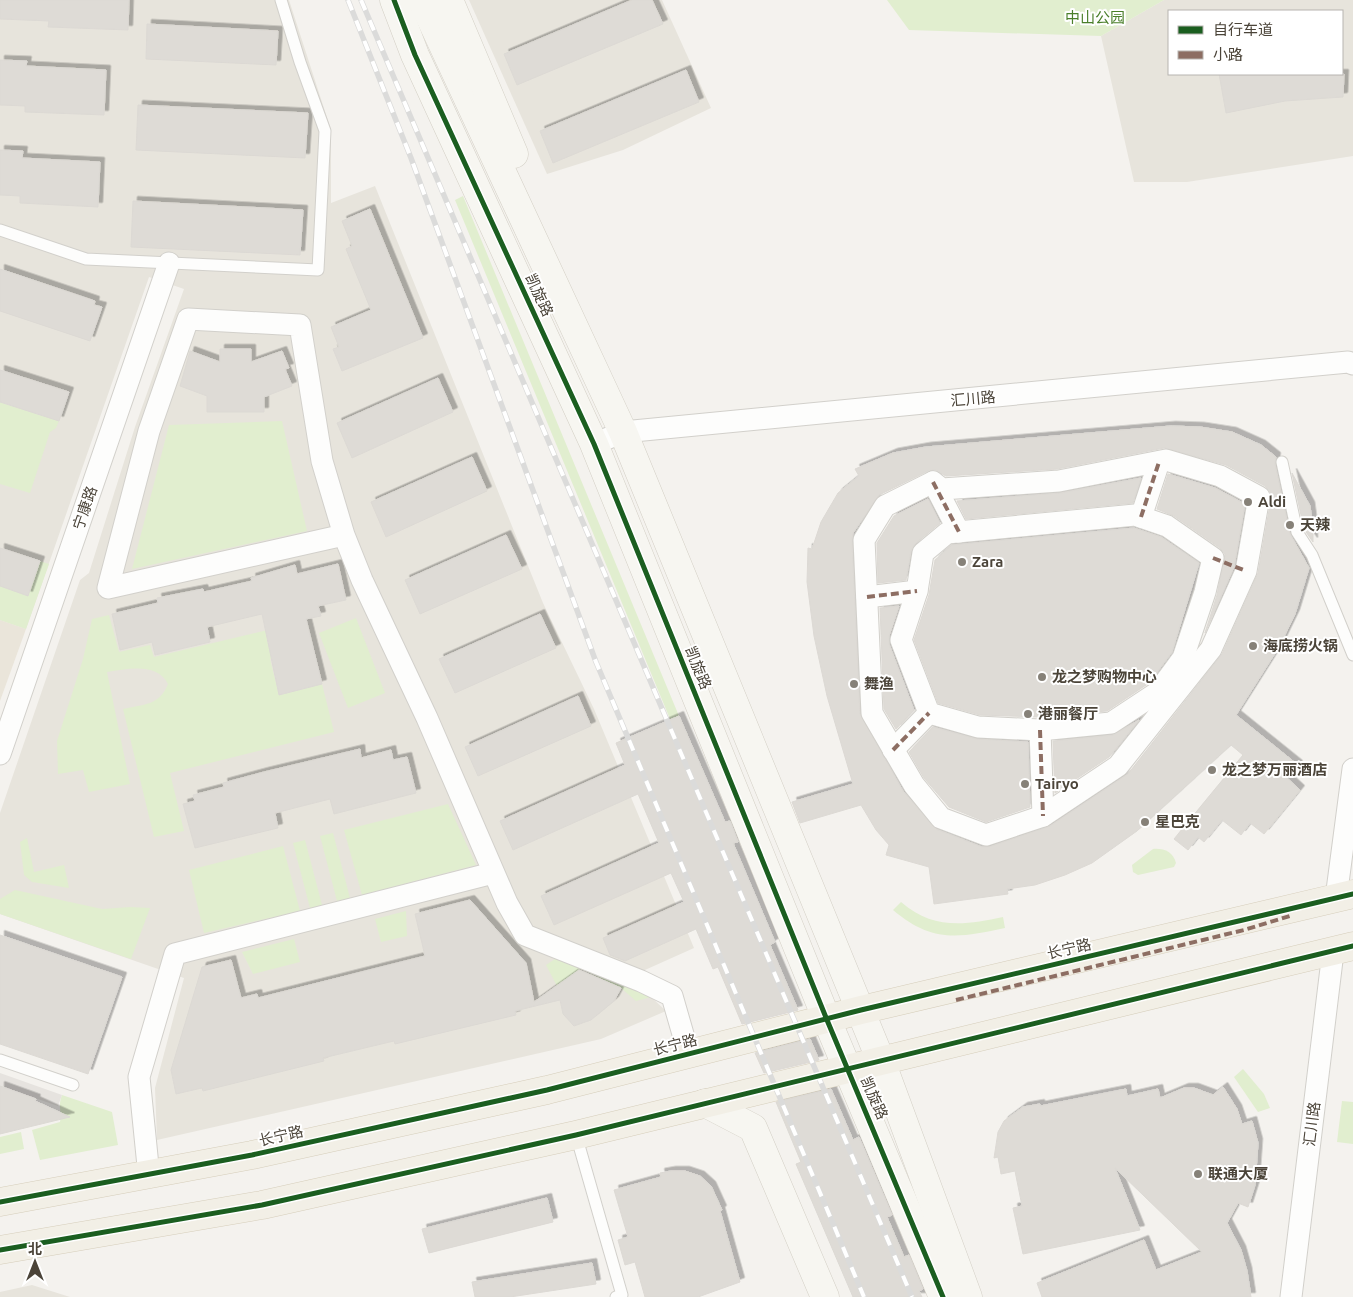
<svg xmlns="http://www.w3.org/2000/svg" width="1353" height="1297" viewBox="0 0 1353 1297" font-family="Ubuntu,'Noto Sans SC',sans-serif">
<defs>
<filter id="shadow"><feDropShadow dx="4.5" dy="-4.5" stdDeviation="0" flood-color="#0004"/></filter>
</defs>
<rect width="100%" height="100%" fill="#f4f2ee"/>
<g fill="#e7e4dc" fill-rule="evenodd">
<polygon points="0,0 289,0 331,130 331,203 375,186 543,603 594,709 694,948 636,974 651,997 666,1011 601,1039 157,1140 155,1088 184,978 0,914 0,813 80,580 89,573 135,427 184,289 149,277 26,629 0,620"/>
<polygon points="469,0 662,0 711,108 623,150 547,174"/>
<path d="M1164,0h189v156l-166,26h-53l-33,-146zM1169,11h173v63h-173z"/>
<polygon points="32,1285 70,1297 0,1297 0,1292"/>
</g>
<polygon fill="#eae5da" points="0,620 26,629 0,701"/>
<g fill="#e1eecf">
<polygon points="887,0 1164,0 1101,36 909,30"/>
<polygon points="463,196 679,716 670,719 455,200"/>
<polygon points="0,402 59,421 56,428 50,432 30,493 0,484"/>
<polygon points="282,421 307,531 132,569 169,425"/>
<polygon points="40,561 49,564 26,629 0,620 0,586 28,595"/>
<path d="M109,615l10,37 31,-7 4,12 152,-36 7,26 -43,12 9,36 43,-11 12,48 -164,41 14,58 -30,6 -31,-128c21,-5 36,-3 45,-25 -11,-22 -40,-15 -61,-12l23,112 -41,8 -6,-22 -25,4 -1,-33 26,-82 9,-40z"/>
<polygon points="356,618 385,693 348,708 319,633"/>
<polygon points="448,804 476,865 362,895 344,830"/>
<polygon points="333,833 350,898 337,901 320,836"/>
<polygon points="27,838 34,872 64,865 69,888 32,882 24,875 20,842"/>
<polygon points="305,840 322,905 310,908 293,843"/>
<polygon points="283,846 300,911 204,933 189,870"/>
<path d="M1153,849c11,-1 20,3 23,14l-2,4 -36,8 -5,-3 -1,-7z"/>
<polygon points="15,890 102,909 130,907 150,908 131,959 0,914 0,899"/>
<path d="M901,902c32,28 64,23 102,15l2,11c-47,10 -73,15 -112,-18z"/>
<polygon points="406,911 407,936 381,942 375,919"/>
<polygon points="294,939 300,962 253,974 242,952"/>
<polygon points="561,955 651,997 636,1001 621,988 581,969 557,986 546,965"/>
<polygon points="1243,1069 1264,1094 1270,1108 1258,1112 1234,1077"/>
<path d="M62,1095l50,17 6,33 -78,15 -8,-30 28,-8c3,-11 -3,-13 2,-27z"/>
<polygon points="1342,1101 1353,1102 1353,1144 1337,1142"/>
<polygon points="21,1132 24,1149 0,1154 0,1137"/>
</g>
<polygon fill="#e6e3df" points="0,1073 62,1095 58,1106 0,1086"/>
<g fill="#dedbd6" stroke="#dcd9d4" fill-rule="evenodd" filter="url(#shadow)">
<polygon points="0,0 129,0 128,30 48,27 49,21 0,19"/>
<polygon points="632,0 652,0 663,24 517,85 504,54"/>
<polygon points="147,24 278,31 276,65 146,59"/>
<polygon points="0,60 27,61 26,66 106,70 104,115 25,112 25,106 0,105"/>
<polygon points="686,70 699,102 553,163 540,131"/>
<polygon points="1219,74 1344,74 1343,97 1285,101 1226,113"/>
<polygon points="138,105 308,113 305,158 136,150"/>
<polygon points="0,150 23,151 22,158 100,162 98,207 20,203 20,196 0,195"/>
<polygon points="133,201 303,210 300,255 131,247"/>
<polygon points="370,209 423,338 342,371 333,349 339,347 331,327 371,310 346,249 352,246 342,221"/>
<polygon points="0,269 95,301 94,305 102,307 90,341 0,311"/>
<polygon points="220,349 251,349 251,362 282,351 289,368 285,369 292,386 264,397 264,412 207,412 207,396 180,386 190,351 220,362"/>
<polygon points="0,370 69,392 59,421 0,402"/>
<polygon points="438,378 453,412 352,458 337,423"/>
<path d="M1171,426l29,1 32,5 29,13 15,12 -1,7 15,70 19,34 -14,46 -16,33 -43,68 62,50 -11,13 13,12 -36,44 -14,-11 -9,12 -19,-15 -18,22 -6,-5 -10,13 -14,-11 69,-84 -12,-10 -94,86 -45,32 -27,12 -30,10 -28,4 1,5 -74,10 -5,-37 -43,-12 3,-10 -13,-15 -15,-25 -61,18 -8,-21 61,-18 -26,-88 -13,-60 -7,-54 1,-34 4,1 9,-27 17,-29 21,-17 -4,-7 38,-16 33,-6zM1164,448l62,17 39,21 5,6 1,7 -13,74 -36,81 -94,120 -78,52 -61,21h-7l-46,-18 -33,-38 -43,-77 -8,-173 1,-8 26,-38 49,-24 7,-1 11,6 111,-7z"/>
<polygon points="472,457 487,491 386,537 371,502"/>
<polygon points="1292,473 1310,506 1313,528 1313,542 1304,529"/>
<polygon points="1168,474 1215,488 1245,504 1234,567 1205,633 1217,595 1225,554 1220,548 1174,516 1157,509"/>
<polygon points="1141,478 1133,503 966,519 957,501 1060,493"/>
<polygon points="928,499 940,523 915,544 911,551 906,580 878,583 877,543 894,516"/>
<polygon points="1134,528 1161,537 1199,563 1172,652 1149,683 1107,711 1040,717 980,715 938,703 914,640 929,595 935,560 952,545"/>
<polygon points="506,535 522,569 420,614 405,580"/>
<polygon points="0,548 40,561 28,596 0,586"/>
<polygon points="338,564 346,600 318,606 321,616 306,619 322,684 279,695 262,614 207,627 210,642 155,655 152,642 120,650 112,614 158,603 157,598 203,589 204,592 252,581 251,578 295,565 297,574"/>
<polygon points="899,606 889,636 889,644 914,710 896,729 884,709 880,608"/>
<polygon points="540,614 556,648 455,693 439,659"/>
<polygon points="578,696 591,726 478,776 465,747"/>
<polygon points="679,716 725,822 730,821 738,842 733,843 775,942 770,945 798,1010 742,1024 718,967 713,969 696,929 625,961 610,955 603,938 684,902 671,873 554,925 541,896 659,843 638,794 513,850 500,821 625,765 616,743"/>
<polygon points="1139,720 1109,757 1055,793 1053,741 1113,735"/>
<polygon points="933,727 977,739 1028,742 1030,807 986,822 949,807 924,778 909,752"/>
<polygon points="360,749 361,758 391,750 393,760 407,757 416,793 334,814 330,799 275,813 278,828 195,848 183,804 195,801 193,795 224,787 223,783 264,772"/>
<polygon points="470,900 526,963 534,1002 579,970 621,988 614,1001 591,1020 574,1026 563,1014 560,1000 515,1011 516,1015 395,1044 394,1041 323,1058 324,1061 203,1091 202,1088 176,1094 171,1070 202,967 231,960 241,998 257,994 258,998 425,956 415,914"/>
<polygon points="0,935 122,977 88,1074 0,1044"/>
<polygon points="810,1039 819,1060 764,1073 755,1053"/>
<polygon points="0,1086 36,1099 35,1101 70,1117 0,1134"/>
<polygon points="1223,1087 1237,1109 1242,1124 1252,1121 1258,1143 1255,1185 1248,1207 1238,1203 1227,1223 1241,1250 1247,1271 1251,1297 1042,1297 1037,1283 1144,1240 1156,1270 1202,1252 1115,1168 1140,1230 1023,1254 1013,1208 1022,1206 1015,1171 1001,1174 998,1157 994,1158 998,1132 1004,1121 1023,1107 1040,1104 1040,1106 1126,1089 1127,1096 1158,1089 1160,1098 1184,1088 1194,1088 1213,1095"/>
<polygon points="831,1089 853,1140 859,1137 892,1215 887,1217 904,1257 909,1255 923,1289 919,1291 922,1297 853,1297 796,1164 801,1162 776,1102"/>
<polygon points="671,1171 685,1171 700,1176 711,1186 722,1210 720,1211 740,1282 698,1297 645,1297 635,1262 625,1265 618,1240 628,1237 614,1190 661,1177 660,1173"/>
<polygon points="547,1198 553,1222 429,1253 422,1229"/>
<polygon points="592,1263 596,1284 510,1297 475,1297 472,1282"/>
</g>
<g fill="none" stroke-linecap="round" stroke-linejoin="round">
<g stroke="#d2d0cb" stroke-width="13">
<g id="lane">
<polyline points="0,230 86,259 318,270 325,131 300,62 281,0"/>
<polyline points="1282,462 1297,532 1312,555 1353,655"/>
<polyline points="0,1060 73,1085"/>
<polyline points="576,1135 622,1295 616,1297"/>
</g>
</g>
<g stroke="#d2d0cb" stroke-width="23">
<g id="street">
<polyline points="594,444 623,432 1348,362 1353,364"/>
<polygon points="1166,460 1220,476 1259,497 1246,571 1211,649 1118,766 1043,816 986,835 941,818 914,785 872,713 864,540 885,506 933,482 942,489 1059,481"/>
<polyline points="933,482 959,532"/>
<polygon points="1135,515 1167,526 1213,558 1205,592 1183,658 1158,692 1111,723 1040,730 978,727 929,713 901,640 917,591 923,553 947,533"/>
<polyline points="1141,517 1159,462"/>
<polyline points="344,535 108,588 149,431 188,319 300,325 322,461 344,535 362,580 427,718 507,903 525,935 641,981 672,996 689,1055"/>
<polyline points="867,597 917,591"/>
<polyline points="1040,730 1043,816"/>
<polyline points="893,750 929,713"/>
<polyline points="0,754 169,263"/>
<polyline points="1336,898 1353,769"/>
<polyline points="149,1176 139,1077 175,954 493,873"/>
<polyline points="1291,1297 1333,952"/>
</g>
</g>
<g stroke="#d3cfc5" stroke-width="29">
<g id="secondary">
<polyline points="394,0 415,55 594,444 827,1020 943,1297"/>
<polyline points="422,0 623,432 881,1061 968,1297"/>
<polyline points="449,0 514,154"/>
<polyline points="705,1103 753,1128 825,1297"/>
</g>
</g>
<g stroke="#d6cebb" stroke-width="29">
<g id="primary">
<polyline points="0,1202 252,1155 547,1090 861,1010 1353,894"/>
<polyline points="0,1250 262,1205 576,1135 1353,946"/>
</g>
</g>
<use href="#lane" stroke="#fdfdfc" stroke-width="11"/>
<use href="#street" stroke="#fdfdfc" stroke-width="21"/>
<use href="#secondary" stroke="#f7f6f1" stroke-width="28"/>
<use href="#primary" stroke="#f2efe6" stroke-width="28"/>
<g stroke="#dbdbda" stroke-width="5.5">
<g id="rail">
<polyline points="348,0 411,158 596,662 864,1297"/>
<polyline points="361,0 912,1297"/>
</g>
</g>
<use href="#rail" stroke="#fff" stroke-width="4" stroke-dasharray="11" stroke-linecap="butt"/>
<g stroke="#8d6e63" stroke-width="4" stroke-dasharray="8 4" stroke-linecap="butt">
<polyline points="933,482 959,532"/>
<polyline points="1141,517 1159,462"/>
<polyline points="1213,558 1246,571"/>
<polyline points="867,597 917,591"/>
<polyline points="1040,730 1043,816"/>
<polyline points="893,750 929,713"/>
<polyline points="956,1000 1244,930 1293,915"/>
</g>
<g stroke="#fff" stroke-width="8">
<g id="cycleway">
<polyline points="394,0 415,55 594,444 827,1020 943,1297"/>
<polyline points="0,1202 252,1155 547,1090 861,1010 1353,894"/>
<polyline points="0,1250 262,1205 576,1135 1353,946"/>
</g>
</g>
<use href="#cycleway" stroke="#1b5e20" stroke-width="5"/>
</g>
<g fill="#868178" stroke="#fff" stroke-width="2">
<circle cx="1248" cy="502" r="5"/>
<circle cx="1290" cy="525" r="5"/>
<circle cx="962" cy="562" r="5"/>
<circle cx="1253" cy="646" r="5"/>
<circle cx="1042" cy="677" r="5"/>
<circle cx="854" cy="684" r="5"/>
<circle cx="1028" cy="714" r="5"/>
<circle cx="1212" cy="770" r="5"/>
<circle cx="1025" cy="784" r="5"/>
<circle cx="1145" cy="822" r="5"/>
<circle cx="1198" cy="1174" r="5"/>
</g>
<g text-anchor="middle" stroke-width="4" stroke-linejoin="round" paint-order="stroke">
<g font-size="15" fill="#4a7f2a" stroke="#fff">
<text x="1095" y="23">中山公园</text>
</g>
<g font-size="15" fill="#4b4439" stroke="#fff">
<text transform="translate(539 295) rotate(65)" y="5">凯旋路</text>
<text transform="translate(973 399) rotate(-5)" y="5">汇川路</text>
<text transform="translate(85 508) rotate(-71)" y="5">宁康路</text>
<text transform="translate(698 668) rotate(68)" y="5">凯旋路</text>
<text transform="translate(1069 949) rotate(-13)" y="5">长宁路</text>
<text transform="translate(675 1045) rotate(-14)" y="5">长宁路</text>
<text transform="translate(874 1098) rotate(66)" y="5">凯旋路</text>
<text transform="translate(1312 1124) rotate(-83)" y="5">汇川路</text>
<text transform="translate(281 1136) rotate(-13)" y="5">长宁路</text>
</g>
<g font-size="15" font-weight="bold" fill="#4b4439" stroke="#fff" text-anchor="start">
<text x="1258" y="507">Aldi</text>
<text x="1300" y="530">天辣</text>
<text x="972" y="567">Zara</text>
<text x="1263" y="651">海底捞火锅</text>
<text x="1052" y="682">龙之梦购物中心</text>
<text x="864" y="689">舞渔</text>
<text x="1038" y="719">港丽餐厅</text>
<text x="1222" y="775">龙之梦万丽酒店</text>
<text x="1035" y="789">Tairyo</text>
<text x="1155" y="827">星巴克</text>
<text x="1208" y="1179">联通大厦</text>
</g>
</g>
<rect x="1168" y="10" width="175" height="65" fill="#ffffff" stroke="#b7b4b0"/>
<rect x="1178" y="26" width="25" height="8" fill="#1b5e20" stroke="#b7b4b0"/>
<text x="1213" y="35" font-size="15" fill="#4b4439">自行车道</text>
<rect x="1178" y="51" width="25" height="8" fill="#8d6e63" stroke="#b7b4b0"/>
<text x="1213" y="60" font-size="15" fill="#4b4439">小路</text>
<g transform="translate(35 1262)" stroke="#ffffff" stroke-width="4" paint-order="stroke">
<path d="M0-4L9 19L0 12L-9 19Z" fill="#4b4439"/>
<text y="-8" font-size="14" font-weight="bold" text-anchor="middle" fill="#4b4439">北</text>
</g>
</svg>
